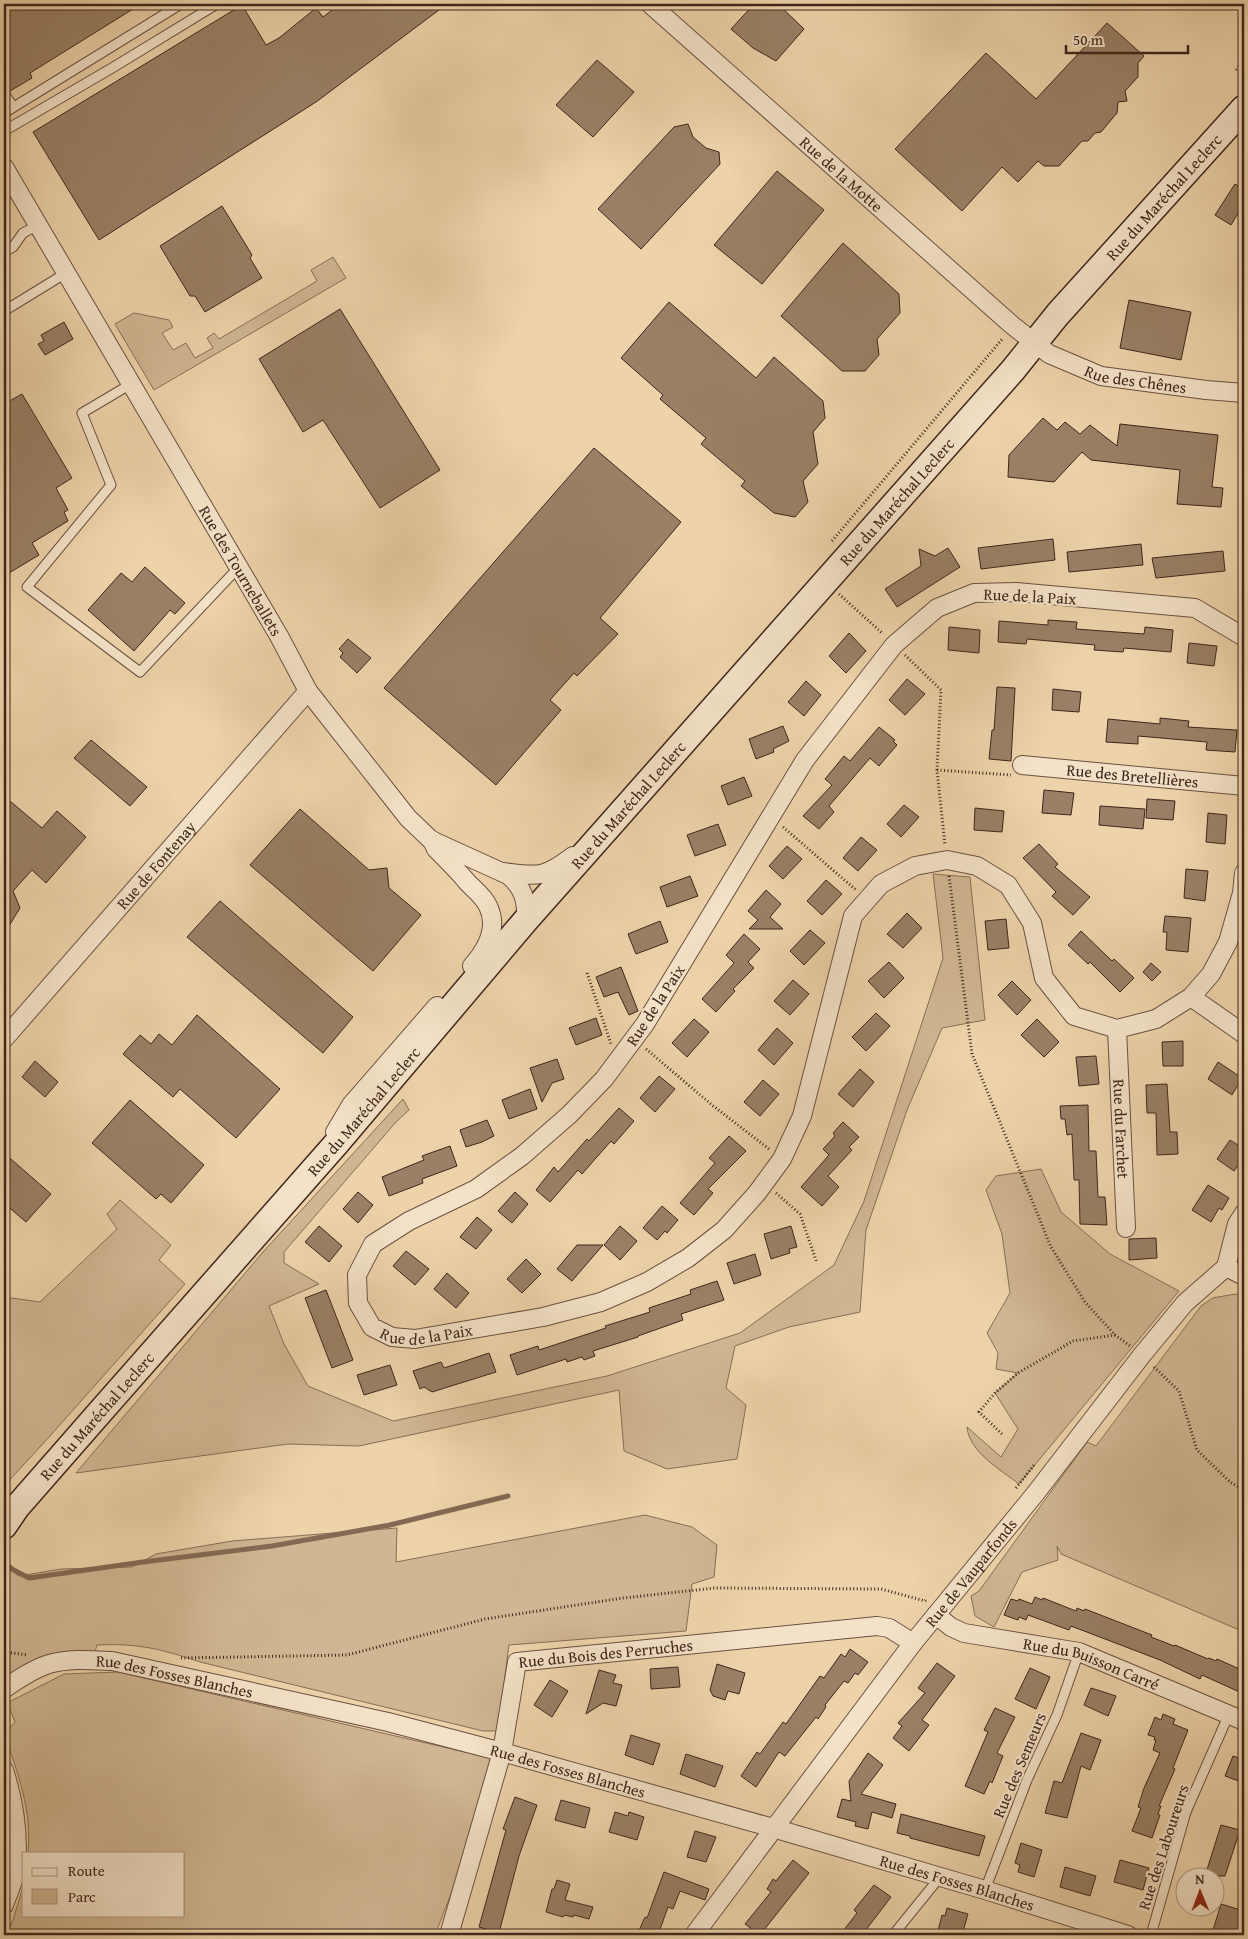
<svg xmlns="http://www.w3.org/2000/svg" width="1248" height="1939" viewBox="0 0 1248 1939" font-family="'Gentium Book Plus',serif">
<rect width="100%" height="100%" fill="#eed3aa"/>
<filter id="stains"><feTurbulence type="fractalNoise" baseFrequency=".004" numOctaves="4"/><feColorMatrix values="0 0 0 0 .2 0 0 0 0 .09 0 0 0 0 .02 0 0 0 .5 -.17"/></filter>
<radialGradient id="worn" r=".72"><stop offset=".6" stop-color="#630" stop-opacity="0"/><stop offset="1" stop-color="#630" stop-opacity=".3"/></radialGradient>
<g fill="#d0b692" stroke="#876e57">
<polygon points="333,257 346,278 154,390 115,324 134,313 169,320 173,327 162,333 173,350 186,343 195,358 213,348 207,338 214,333 219,339 317,281 311,270"/>
<polygon points="933,874 970,877 985,1020 942,1028 907,1110 866,1230 860,1312 789,1327 735,1346 726,1388 746,1405 737,1459 667,1469 624,1451 619,1390 359,1446 288,1444 76,1473 263,1252 403,1099 409,1110 396,1122 284,1252 284,1263 319,1284 269,1306 284,1344 308,1386 393,1421 607,1376 740,1333 834,1265 864,1201 943,958"/>
<path d="M1041,1169l20,43 49,42 69,37 -160,193c-18,-14 -50,-32 -52,-57l34,30 17,-28 -23,-36 23,-20 -22,-4 2,-16 -11,-20 23,-40 -8,-59 -16,-44 10,-14z"/>
<polygon points="120,1200 171,1245 159,1260 185,1284 50,1436 4,1486 4,1297 40,1302 117,1229 107,1214"/>
<polygon points="1235,1294 1244,1296 1244,1632 1061,1554 1057,1546 1058,1560 1022,1572 994,1627 975,1616 971,1596 979,1591 1087,1442 1096,1446 1201,1306 1213,1298"/>
<path d="M645,1515l47,12 25,18 -3,32 -22,7 -6,47 -177,14 -11,86h-15l-283,-69c-39,-13 -61,-19 -103,-17l-3,10 -59,6 -31,17v-113l15,11 42,-7 71,-2 24,-13 76,-13 165,-13 -1,34z"/>
<path d="M118,1672l373,86 -25,97 -31,80h-430l7,-12 12,-39v31h160v-62h-156c4,-43 -10,-80 -24,-119l11,-12 -8,-19 57,-29z"/>
</g>
<g fill="none" stroke-linecap="round" stroke-linejoin="round">
<polyline stroke="#846a54" stroke-width="5" points="4,1562 12,1569 29,1578 143,1562 272,1546 390,1525 508,1496"/>
</g>
<g fill="#9a8066" stroke="#3e261c">
<polygon points="4,4 141,4 30,73 32,78 10,91 4,85"/>
<polygon points="340,4 447,4 316,102 99,240 33,132 242,5 266,45 279,38 316,8 323,17"/>
<polygon points="754,4 778,4 804,29 776,61 753,48 731,29"/>
<polygon points="1107,23 1144,56 1138,63 1138,77 1125,91 1127,101 1118,102 1117,113 1101,132 1095,133 1088,141 1082,141 1059,166 1044,166 1038,161 1018,182 1002,167 962,211 895,149 986,53 1036,99"/>
<polygon points="597,60 634,92 593,137 556,105"/>
<polygon points="688,124 693,137 706,148 719,152 720,164 641,249 598,209 674,127"/>
<polygon points="777,171 824,210 762,284 714,245"/>
<polygon points="1235,184 1244,190 1244,203 1231,225 1215,215"/>
<polygon points="222,206 252,255 250,258 262,278 205,312 195,296 190,296 160,246"/>
<polygon points="843,243 899,294 900,313 877,339 879,355 865,371 842,371 781,316"/>
<polygon points="1129,300 1191,312 1181,360 1120,348"/>
<polygon points="669,302 756,378 774,357 823,401 825,418 813,432 818,464 803,481 808,502 795,517 774,513 741,486 745,481 701,444 706,438 660,399 663,395 621,358"/>
<polygon points="340,309 440,470 380,508 323,420 303,432 259,359"/>
<polygon points="64,322 73,339 45,355 38,344 44,341 41,335"/>
<polygon points="22,394 72,478 56,488 68,510 64,512 68,521 32,543 39,555 4,576 4,404"/>
<polygon points="1043,418 1057,430 1065,422 1080,434 1090,425 1117,446 1120,424 1218,435 1212,487 1223,488 1221,507 1177,504 1180,470 1091,460 1082,452 1054,482 1008,477 1009,455"/>
<polygon points="594,448 681,522 600,618 618,634 577,676 574,673 550,700 561,710 496,785 384,688"/>
<polygon points="1053,539 1055,560 981,569 978,548"/>
<polygon points="1141,544 1143,565 1069,572 1067,552"/>
<polygon points="948,548 960,567 897,607 885,589 921,566 919,549 935,556"/>
<polygon points="1223,551 1225,571 1156,578 1152,558"/>
<polygon points="145,567 185,603 175,614 170,610 134,651 88,610 121,573 132,582"/>
<polygon points="1048,620 1077,622 1076,629 1144,634 1145,627 1173,630 1171,652 1124,648 1123,652 1094,650 1095,645 1027,639 1026,644 998,642 999,621 1048,625"/>
<polygon points="949,627 980,630 979,653 948,650"/>
<polygon points="849,633 866,651 846,673 829,656"/>
<polygon points="348,639 371,658 357,673 340,657 343,653 339,649"/>
<polygon points="1189,643 1217,646 1214,666 1187,663"/>
<polygon points="907,679 925,694 905,715 889,700"/>
<polygon points="806,681 821,695 804,716 788,702"/>
<polygon points="997,687 1015,688 1011,761 989,759 992,730 994,730"/>
<polygon points="1053,689 1081,692 1079,712 1052,710"/>
<polygon points="1160,718 1189,721 1188,727 1237,730 1235,752 1206,750 1207,742 1138,736 1138,744 1106,742 1108,719 1160,724"/>
<polygon points="783,726 789,741 773,749 774,752 756,759 749,739"/>
<polygon points="879,727 895,740 893,741 897,745 879,766 870,758 829,806 834,812 819,829 803,816 832,785 825,779 844,756 850,761"/>
<polygon points="91,740 147,787 130,806 74,758"/>
<polygon points="744,777 752,796 728,805 721,786"/>
<polygon points="1044,790 1074,793 1071,815 1042,813"/>
<polygon points="4,796 42,828 57,811 86,837 46,883 32,870 13,891 20,908 4,934"/>
<polygon points="1147,799 1175,801 1173,820 1146,818"/>
<polygon points="904,805 919,817 901,837 887,824"/>
<polygon points="1100,806 1145,809 1143,829 1099,825"/>
<polygon points="975,808 1004,811 1002,832 974,830"/>
<polygon points="300,809 369,870 387,868 389,888 421,915 373,971 250,865"/>
<polygon points="1208,813 1227,815 1225,844 1206,842"/>
<polygon points="718,824 726,845 695,856 687,835"/>
<polygon points="861,837 877,850 858,871 843,858"/>
<polygon points="1039,844 1058,864 1055,867 1090,897 1073,915 1052,896 1056,892 1023,858"/>
<polygon points="787,846 802,859 783,879 769,866"/>
<polygon points="1186,869 1208,871 1205,901 1184,898"/>
<polygon points="690,876 698,896 667,907 660,887"/>
<polygon points="826,880 842,894 822,915 807,901"/>
<polygon points="766,890 781,904 770,917 783,929 749,929 758,920 748,911"/>
<polygon points="220,901 353,1017 323,1053 187,937"/>
<polygon points="907,913 922,928 903,948 887,934"/>
<polygon points="1165,916 1191,918 1188,952 1166,950 1167,932 1163,932"/>
<polygon points="1006,919 1009,948 988,950 985,921"/>
<polygon points="660,921 668,942 636,954 628,934"/>
<polygon points="810,930 825,943 804,965 790,951"/>
<polygon points="1081,931 1112,961 1114,959 1134,978 1120,992 1090,962 1088,964 1068,945"/>
<polygon points="744,934 760,949 748,962 754,968 733,989 735,991 716,1012 702,999 734,963 726,955"/>
<polygon points="889,962 904,978 884,998 868,981"/>
<polygon points="1151,963 1161,972 1152,981 1143,972"/>
<polygon points="621,967 638,1011 629,1015 618,992 604,997 596,977"/>
<polygon points="793,980 809,994 790,1015 774,1001"/>
<polygon points="1012,981 1031,1000 1017,1015 998,995"/>
<polygon points="876,1013 890,1026 866,1051 852,1037"/>
<polygon points="197,1015 280,1089 236,1138 180,1089 173,1097 123,1054 140,1035 151,1044 159,1034 172,1045"/>
<polygon points="596,1018 602,1035 576,1045 569,1028"/>
<polygon points="694,1019 709,1032 687,1057 672,1043"/>
<polygon points="1037,1019 1059,1042 1044,1057 1021,1035"/>
<polygon points="777,1028 793,1043 774,1065 758,1050"/>
<polygon points="1183,1041 1183,1066 1163,1066 1162,1042"/>
<polygon points="1096,1056 1099,1084 1079,1086 1076,1057"/>
<polygon points="557,1059 564,1079 552,1083 542,1102 530,1068"/>
<polygon points="35,1061 58,1082 45,1097 22,1077"/>
<polygon points="1218,1062 1242,1078 1232,1095 1208,1079"/>
<polygon points="860,1069 874,1082 853,1107 838,1094"/>
<polygon points="659,1076 675,1089 655,1112 640,1098"/>
<polygon points="763,1080 779,1094 760,1116 744,1102"/>
<polygon points="1167,1084 1170,1132 1177,1132 1178,1154 1157,1155 1156,1113 1147,1113 1146,1085"/>
<polygon points="530,1089 537,1109 509,1119 502,1100"/>
<polygon points="130,1100 204,1165 171,1203 161,1194 156,1199 92,1143"/>
<polygon points="1088,1105 1089,1151 1096,1151 1098,1197 1105,1197 1107,1225 1080,1224 1079,1180 1074,1180 1072,1134 1067,1135 1065,1119 1061,1119 1060,1106"/>
<polygon points="619,1108 634,1121 614,1144 611,1141 582,1174 578,1170 550,1202 536,1190 554,1167 558,1172 587,1139 589,1141"/>
<polygon points="487,1120 494,1136 482,1142 466,1147 460,1130"/>
<polygon points="843,1122 859,1137 849,1147 852,1150 828,1176 839,1187 822,1206 801,1187 829,1155 823,1149 835,1136 833,1133"/>
<polygon points="729,1136 746,1151 708,1189 713,1193 694,1215 680,1203 715,1163 709,1158"/>
<polygon points="1230,1140 1244,1149 1244,1157 1234,1171 1217,1159"/>
<polygon points="450,1146 457,1166 422,1179 423,1183 389,1196 382,1177 424,1160 422,1156"/>
<polygon points="4,1153 51,1194 26,1222 4,1203"/>
<polygon points="1208,1185 1229,1198 1222,1210 1219,1208 1211,1222 1192,1210"/>
<polygon points="358,1192 373,1205 358,1223 343,1209"/>
<polygon points="515,1192 528,1204 512,1223 498,1211"/>
<polygon points="662,1206 678,1220 667,1233 665,1231 657,1240 643,1228"/>
<polygon points="477,1217 492,1230 476,1249 460,1237"/>
<polygon points="319,1226 342,1246 329,1262 305,1242"/>
<polygon points="620,1226 637,1241 620,1260 604,1245"/>
<polygon points="791,1226 797,1247 789,1249 790,1253 771,1259 764,1234"/>
<polygon points="1156,1238 1157,1258 1129,1260 1129,1239"/>
<polygon points="577,1245 603,1245 572,1281 557,1269"/>
<polygon points="406,1251 429,1269 415,1285 393,1266"/>
<polygon points="755,1254 761,1275 734,1284 727,1263"/>
<polygon points="526,1259 541,1274 522,1293 507,1279"/>
<polygon points="447,1273 469,1293 456,1308 434,1289"/>
<polygon points="717,1281 724,1300 681,1314 683,1320 638,1336 638,1337 593,1351 595,1356 584,1360 582,1357 567,1362 566,1359 517,1375 510,1355 538,1346 539,1350 606,1328 605,1326 650,1312 649,1308 691,1294 690,1290"/>
<polygon points="326,1290 353,1360 332,1368 305,1298"/>
<polygon points="489,1353 496,1372 432,1392 424,1387 420,1389 413,1371 441,1362 444,1368"/>
<polygon points="390,1365 397,1385 364,1395 357,1375"/>
<polygon points="1035,1597 1042,1600 1043,1598 1076,1611 1077,1608 1084,1611 1085,1609 1152,1635 1151,1637 1174,1646 1175,1645 1208,1659 1209,1658 1216,1661 1217,1659 1244,1671 1244,1694 1202,1675 1200,1679 1160,1660 1071,1626 1069,1630 1028,1615 1026,1620 1019,1617 1018,1620 1004,1615 1011,1599 1018,1601 1019,1599 1032,1604"/>
<polygon points="850,1649 868,1662 858,1675 855,1673 848,1683 844,1681 825,1705 826,1707 818,1719 816,1717 785,1756 779,1752 756,1787 741,1776 757,1752 760,1754 783,1722 786,1724 820,1676 824,1678 841,1654 845,1657"/>
<polygon points="937,1663 955,1676 922,1720 929,1725 909,1751 893,1738 902,1726 898,1723 925,1693 918,1688"/>
<polygon points="717,1664 745,1673 739,1694 728,1691 725,1700 713,1696 710,1690"/>
<polygon points="678,1667 680,1687 651,1689 650,1669"/>
<polygon points="1030,1668 1050,1677 1036,1709 1015,1699"/>
<polygon points="599,1670 616,1675 613,1683 622,1685 616,1706 603,1703 586,1714"/>
<polygon points="550,1680 568,1691 552,1717 534,1705"/>
<polygon points="1091,1688 1116,1696 1108,1716 1084,1705"/>
<polygon points="995,1708 1015,1717 997,1753 1003,1756 992,1783 990,1781 984,1794 965,1786 988,1732 984,1730"/>
<polygon points="1163,1714 1175,1719 1173,1724 1188,1730 1173,1768 1175,1769 1159,1806 1161,1806 1158,1814 1160,1815 1152,1838 1132,1831 1141,1808 1138,1807 1144,1788 1160,1753 1153,1750 1156,1740 1154,1740 1155,1737 1148,1735 1155,1717 1161,1720"/>
<polygon points="1081,1733 1101,1740 1090,1770 1081,1766 1067,1818 1045,1813 1054,1781 1062,1783"/>
<polygon points="631,1735 660,1744 653,1765 625,1755"/>
<polygon points="868,1753 883,1765 861,1794 896,1804 892,1818 872,1812 868,1829 855,1826 856,1822 837,1817 842,1799 851,1801 849,1781"/>
<polygon points="686,1754 723,1766 715,1787 680,1774"/>
<polygon points="1233,1756 1244,1760 1244,1783 1225,1776"/>
<polygon points="515,1797 537,1805 519,1856 499,1933 479,1927 506,1830 503,1829"/>
<polygon points="561,1800 590,1808 585,1828 555,1820"/>
<polygon points="615,1812 628,1816 629,1812 644,1817 637,1840 609,1832"/>
<polygon points="901,1814 985,1836 979,1856 910,1838 910,1836 897,1833"/>
<polygon points="1221,1825 1240,1830 1225,1876 1205,1876"/>
<polygon points="695,1831 716,1837 706,1862 687,1857"/>
<polygon points="1021,1843 1042,1850 1034,1877 1018,1872 1020,1865 1015,1863"/>
<polygon points="793,1860 809,1873 760,1935 745,1924 771,1892 767,1889 773,1879 776,1881"/>
<polygon points="1120,1860 1149,1868 1143,1890 1114,1882"/>
<polygon points="1065,1867 1096,1876 1090,1896 1060,1887"/>
<polygon points="664,1872 709,1889 705,1900 680,1891 673,1909 668,1907 658,1935 637,1935 645,1917 647,1918"/>
<polygon points="557,1880 570,1884 565,1900 593,1907 589,1919 574,1915 573,1917 564,1915 563,1917 546,1912 552,1889 554,1889"/>
<polygon points="874,1885 891,1897 862,1935 840,1935 857,1913 854,1910"/>
<polygon points="1221,1904 1244,1911 1244,1935 1231,1935 1213,1930"/>
<polygon points="947,1908 968,1914 962,1935 937,1935 942,1915 945,1916"/>
</g>
<g fill="none" stroke-linecap="round" stroke-linejoin="round">
<g stroke="#6a5140" stroke-width="11">
<g id="lane">
<polyline points="4,93 13,107"/>
<polyline points="4,113 181,4"/>
<polyline points="4,131 112,68 217,4"/>
<polyline points="4,252 13,247 23,233 38,225"/>
<polyline points="4,311 66,273"/>
<polyline points="131,384 82,413 111,485 27,587 140,672 238,568"/>
<polyline points="985,1890 1027,1780 1057,1715 1079,1652"/>
<polyline points="893,1935 940,1877"/>
<polyline points="1151,1935 1186,1812 1229,1714"/>
</g>
</g>
<g stroke="#6a5140" stroke-width="20">
<g id="street">
<path id="s1" d="M650,4l362,321 37,29 52,22 105,14 38,3"/>
<path id="s2" d="M4,167l275,469 29,55 100,127 23,22 77,35c15,12 19,25 18,45"/>
<path id="s3" d="M1244,637l-49,-29 -179,-16 -42,1 -37,15 -43,37 -89,115 -160,264 -41,55 -35,36 -47,41 -46,33 -67,32 -36,23 -16,31 1,28 14,24 20,10 23,2 128,-22 58,-15 46,-20 41,-24 36,-28 33,-37 25,-34 20,-43 51,-200 28,-32 34,-18 32,-6 30,6 31,19 24,38 12,55 30,38 43,13 39,-10 35,-22 20,-23 17,-32 14,-49 2,-20"/>
<path id="s4" d="M1022,765l222,21"/>
<path d="M432,840l4,9c11,11 22,22 32,34 7,7 16,14 20,23 11,22 -2,44 -16,60"/>
<path d="M502,872c36,4 41,7 71,-16"/>
<polyline points="1191,997 1244,1034"/>
<path id="s5" d="M1117,1029l9,199"/>
<path id="s6" d="M4,1039l304,-348"/>
<polyline points="335,1132 351,1105 437,1006"/>
<polyline points="1226,1267 1244,1276"/>
<path id="s7" d="M936,1615l15,12 13,6 115,19 165,69"/>
<path id="s8" d="M4,1689c13,-9 29,-20 45,-25 20,-6 42,-4 63,-3l276,61 114,30 271,76 212,62 143,45"/>
<path d="M4,1770c10,31 15,65 12,97 -1,13 -8,26 -12,38"/>
<path id="s9" d="M449,1935l53,-183 15,-90 360,-36 12,2 24,15"/>
<path id="s10" d="M694,1935l219,-292 122,-149 107,-139 43,-52 41,-36 11,-43 7,-11"/>
</g>
</g>
<g stroke="#3e261c" stroke-width="28">
<g id="secondary">
<path id="s11" d="M4,1526l13,-19 84,-96 235,-267 190,-224 487,-550 45,-56 186,-206"/>
</g>
</g>
<g stroke="#3e261c" stroke-width="3" stroke-dasharray="1 2.5" stroke-linecap="butt">
<polyline points="1236,70 1244,61"/>
<polyline points="1244,469 1240,541 1244,580"/>
<polyline points="832,541 1003,338"/>
<polyline points="839,594 882,633"/>
<polyline points="905,655 941,690 937,770 945,845"/>
<polyline points="937,770 1011,775"/>
<polyline points="783,827 856,890"/>
<polyline points="949,876 972,1054 1051,1247 1085,1302 1115,1335 1130,1346"/>
<polyline points="587,973 611,1044"/>
<polyline points="646,1049 712,1105 769,1149"/>
<polyline points="776,1193 800,1214 817,1263"/>
<polyline points="1154,1367 1179,1391 1197,1450 1230,1482 1244,1490"/>
<polyline points="1002,1434 979,1412 995,1393 1018,1373 1073,1341 1115,1335"/>
<polyline points="1016,1488 1034,1465"/>
<polyline points="4,1652 28,1655"/>
<polyline points="181,1658 347,1655 485,1619 623,1598 715,1588 881,1589 925,1601 926,1600"/>
</g>
<use href="#lane" stroke="#f4e2c8" stroke-width="9"/>
<use href="#street" stroke="#f4e2c8" stroke-width="18"/>
<use href="#secondary" stroke="#f4e2c8" stroke-width="25"/>
</g>
<g text-anchor="middle" stroke-width="4.5" stroke-linejoin="round" paint-order="stroke">
<g font-size="16" fill="#3e261c" stroke="#f4e2c8">
<text dy="6" stroke="none"><textPath href="#s1" startOffset="256">Rue de la Motte</textPath></text>
<text dy="6" stroke="none"><textPath href="#s11" startOffset="1764">Rue du Maréchal Leclerc</textPath></text>
<text dy="6" stroke="none"><textPath href="#s1" startOffset="622">Rue des Chênes</textPath></text>
<text dy="6" stroke="none"><textPath href="#s11" startOffset="1359">Rue du Maréchal Leclerc</textPath></text>
<text dy="6" stroke="none"><textPath href="#s2" startOffset="468">Rue des Tourneballets</textPath></text>
<text transform="translate(1030 596) rotate(3)" y="6">Rue de la Paix</text>
<text dy="6" stroke="none"><textPath href="#s4" startOffset="111">Rue des Bretellières</textPath></text>
<text dy="6" stroke="none"><textPath href="#s11" startOffset="954">Rue du Maréchal Leclerc</textPath></text>
<text dy="6" stroke="none"><textPath href="#s6" startOffset="231">Rue de Fontenay</textPath></text>
<text transform="translate(655 1005) rotate(-57)" y="6">Rue de la Paix</text>
<text dy="6" stroke="none"><textPath href="#s11" startOffset="549">Rue du Maréchal Leclerc</textPath></text>
<text dy="6" stroke="none"><textPath href="#s5" startOffset="100">Rue du Farchet</textPath></text>
<text dy="6" stroke="none"><textPath href="#s3" startOffset="1332">Rue de la Paix</textPath></text>
<text dy="6" stroke="none"><textPath href="#s11" startOffset="144">Rue du Maréchal Leclerc</textPath></text>
<text dy="6" stroke="none"><textPath href="#s10" startOffset="456">Rue de Vauparfonds</textPath></text>
<text dy="6" stroke="none"><textPath href="#s9" startOffset="371">Rue du Bois des Perruches</textPath></text>
<text dy="6" stroke="none"><textPath href="#s7" startOffset="165">Rue du Buisson Carré</textPath></text>
<text dy="6" stroke="none"><textPath href="#s8" startOffset="179">Rue des Fosses Blanches</textPath></text>
<text transform="translate(1019 1765) rotate(-67)" y="6">Rue des Semeurs</text>
<text dy="6" stroke="none"><textPath href="#s8" startOffset="584">Rue des Fosses Blanches</textPath></text>
<text transform="translate(1163 1847) rotate(-72)" y="6">Rue des Laboureurs</text>
<text dy="6" stroke="none"><textPath href="#s8" startOffset="989">Rue des Fosses Blanches</textPath></text>
</g>
</g>
<rect width="1248" height="1939" fill="none" stroke="#eed3aa" stroke-width="20"/>
<rect x="5" y="5" width="1238" height="1929" fill="none" stroke="#3e261c" stroke-width="2.5"/>
<rect x="10" y="10" width="1228" height="1919" fill="none" stroke="#3e261c"/>
<rect x="22" y="1852" width="162" height="65" fill="#f4e2c8" stroke="#ab9783"/>
<rect x="32" y="1868" width="25" height="8" fill="#f4e2c8" stroke="#ab9783"/>
<text x="68" y="1876" font-size="15" fill="#3e261c">Route</text>
<rect x="32" y="1889" width="25" height="15" fill="#d0b692" stroke="#ab9783"/>
<text x="68" y="1902" font-size="15" fill="#3e261c">Parc</text>
<g transform="translate(1200 1892) rotate(359)"><circle r="24" fill="#f4e2c8" stroke="#ab9783"/>
<path d="M0-4L9 19L0 12L-9 19Z" fill="#8f2418"/>
<text y="-8" font-size="14" font-weight="bold" text-anchor="middle" fill="#3e261c">N</text>
</g>
<path d="M1066 45v8h122v-8" fill="none" stroke="#3e261c" stroke-width="2.5"/>
<text x="1073" y="45" font-size="15" fill="#3e261c" stroke="#f4e2c8" stroke-width="4" paint-order="stroke">50 m</text>
<rect width="100%" height="100%" filter="url(#stains)"/>
<rect width="100%" height="100%" fill="url(#worn)"/>
</svg>
